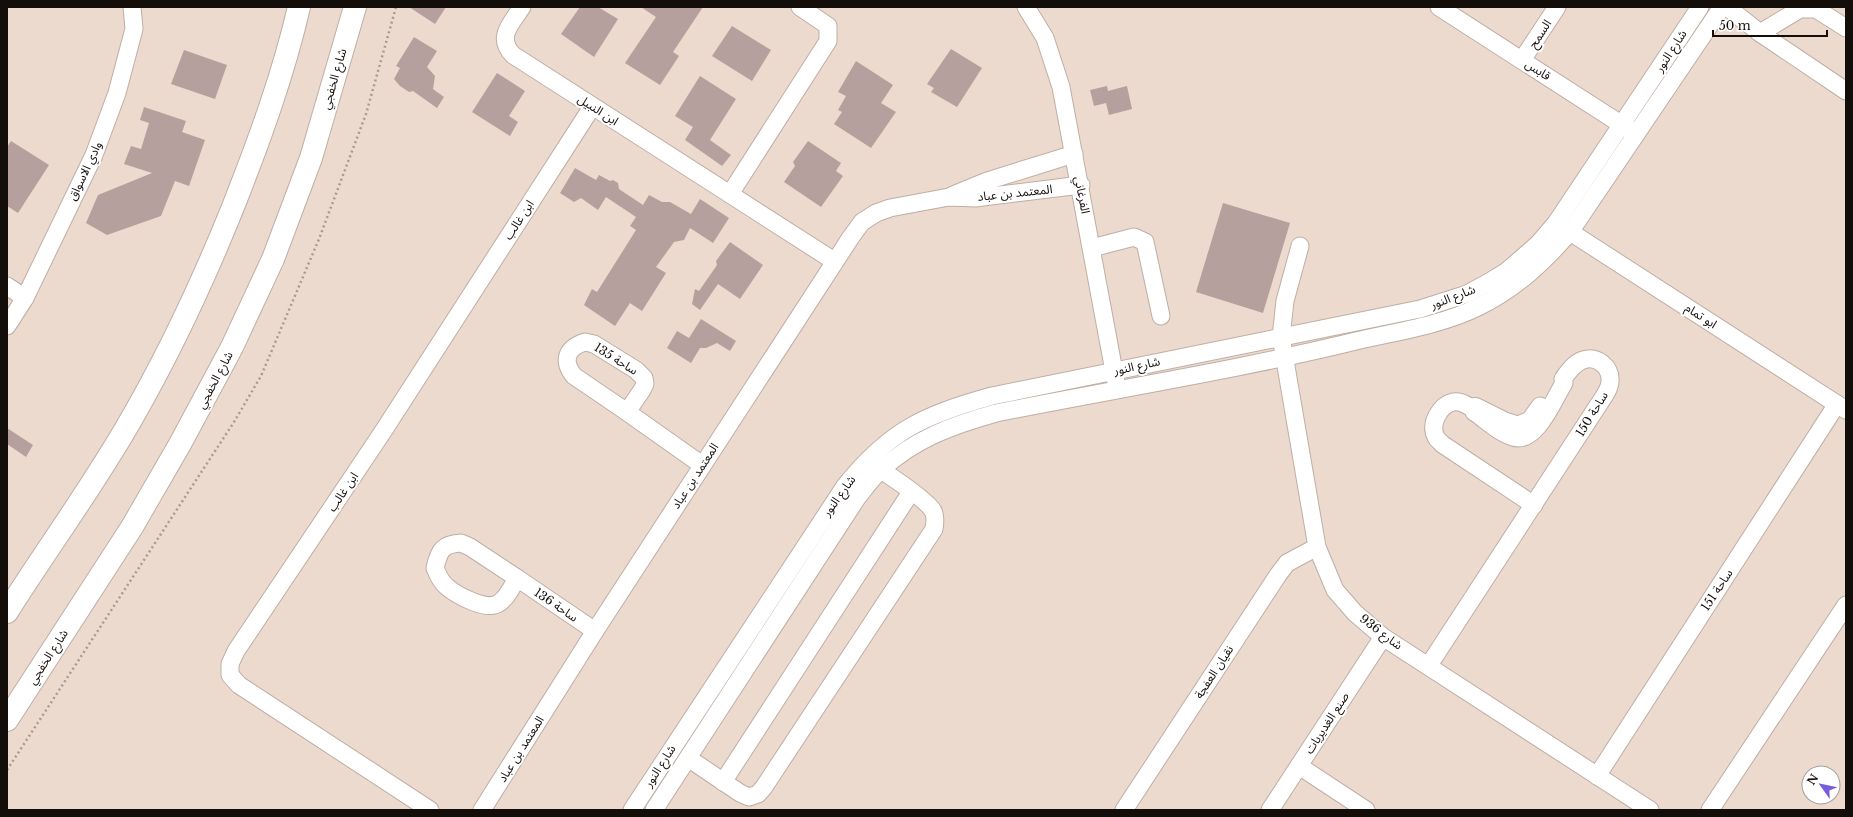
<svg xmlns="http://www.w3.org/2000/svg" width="1853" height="817" viewBox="0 0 1853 817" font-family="'Libre Baskerville','Noto Sans Arabic',serif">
<rect width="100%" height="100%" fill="#eddacf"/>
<g fill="#b5a09d">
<polygon points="409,7 446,7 435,24"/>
<polygon points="580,7 598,7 618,19 594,57 561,34"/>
<polygon points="641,7 703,7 673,52 679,56 660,85 625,63 656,17"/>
<polygon points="732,26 771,50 752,81 712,56"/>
<polygon points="414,37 437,51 427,67 435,76 433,89 444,97 437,108 413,91 409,92 400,86 394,79 400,68 396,66"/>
<polygon points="951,49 982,68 957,107 931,92 934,88 927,84"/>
<polygon points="184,50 227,65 215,99 171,84"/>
<polygon points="856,61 893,85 881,103 896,112 871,148 834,124 842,112 838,110 846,96 838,92"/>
<polygon points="497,73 525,91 509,116 518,122 510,136 472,112"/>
<polygon points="700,76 736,99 710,140 731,155 722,166 685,140 693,127 675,116"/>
<polygon points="1107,86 1108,91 1127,86 1132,109 1109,115 1106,103 1094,106 1090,90"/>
<polygon points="144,107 186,121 182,132 205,140 189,186 175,181 161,216 107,235 86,223 98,195 152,173 124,164 131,146 141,149 149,123 140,120"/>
<polygon points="11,141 49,165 18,213 7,206 7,147"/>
<polygon points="808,141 841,163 836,171 843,176 821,207 784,182 795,166 793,162"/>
<polygon points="575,168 596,180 599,175 610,181 613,180 618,183 619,189 643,205 649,195 662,202 670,202 691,214 700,199 729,218 713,243 690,228 684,240 674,242 656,267 666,273 642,311 630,303 615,326 584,305 592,289 597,292 636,230 630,226 636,217 606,197 598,210 581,198 574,202 560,193"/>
<polygon points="1223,203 1290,223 1263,313 1196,292"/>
<polygon points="730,242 763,265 740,299 718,284 700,310 692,304 695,289 699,291 717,265 716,261"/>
<polygon points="701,319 736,341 730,351 717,343 706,348 700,348 691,363 667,348 677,331 689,338"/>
<polygon points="7,428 33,445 26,457 7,444"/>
</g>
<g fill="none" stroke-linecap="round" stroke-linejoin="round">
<g stroke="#bfaea3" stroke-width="19">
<g id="minor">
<path d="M522,7c-11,17 -26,30 -9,48l321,206"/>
<polyline points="1026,7 1045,38 1061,87 1116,382"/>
<polyline points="1439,7 1630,130"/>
<polyline points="1727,7 1760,33 1846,91"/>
<polyline points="1760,33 1800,9 1816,9 1846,28"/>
<polyline points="1522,60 1557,7"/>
<polyline points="730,194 828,41 828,26 800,7"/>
<polyline points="953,195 987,181 1074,154"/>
<polyline points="1561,226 1846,410"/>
<polyline points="1300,246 1285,301 1281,337 1317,547 1335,590 1355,613 1383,637 1650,810"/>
<polyline points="1092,248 1134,237 1145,242 1161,316"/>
<polyline points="7,286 25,298"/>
<polyline points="7,326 25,298 94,155 117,93 134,29 132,7"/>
<path d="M585,342l9,2 42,26 8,8 1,6 -3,6 -15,22 -53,-36c-12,-15 -8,-28 11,-34z"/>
<polyline points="627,412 702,465"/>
<path d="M1534,505l-92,-61c-1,-2 -5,-4 -6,-7 -7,-13 4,-32 17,-35 9,-2 11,3 18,5 2,0 4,-1 6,0l28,14 13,4 12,-5 10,-14"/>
<path d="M461,543l9,4 47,31c-5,9 -10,20 -18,25 -12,9 -43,-8 -53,-17 -6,-5 -8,-11 -11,-18 4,-17 7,-24 26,-25z"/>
<polyline points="517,578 595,631"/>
<path d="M1429,665l170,-261c4,-6 11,-15 11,-23 1,-14 -13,-26 -27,-21 -9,3 -15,12 -20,19l1,4c-10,16 -28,62 -51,54 -14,-4 -27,-17 -39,-25l-2,-5"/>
<path d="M688,758l52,35 9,4 9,-3 6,-7 170,-258c1,-6 2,-13 -1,-18 -6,-11 -40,-33 -52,-41"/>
<polyline points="1299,766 1366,810"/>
<polyline points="1597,776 1837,404"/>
<polyline points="723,782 911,492"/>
<polyline points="430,810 239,685 230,675 230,664 236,651 384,430 592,107"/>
<polyline points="482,810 595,631 851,237 862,222 876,213 890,208 949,197 975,198 1081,185"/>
<path d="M632,810l213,-324c45,-56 79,-71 147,-90l428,-87 47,-15 22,-12 18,-11 31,-27 18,-21 144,-216"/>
<path d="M654,810l203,-312c8,-10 15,-20 24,-28 33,-31 72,-45 115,-57 120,-24 241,-43 360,-72 39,-9 86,-16 122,-34 37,-18 65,-44 92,-75l152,-225"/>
<polyline points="1124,810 1278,575 1287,563 1317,547"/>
<polyline points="1270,810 1383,637"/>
<polyline points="1710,810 1846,605"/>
</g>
</g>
<g stroke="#bfaea3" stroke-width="24">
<g id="highway">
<path d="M7,612c41,-65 87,-127 125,-194 39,-68 72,-139 101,-211 26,-66 50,-131 66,-200"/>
<polyline points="7,720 132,527 180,444 232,347 273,259 311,158 355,7"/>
</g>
</g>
<polyline stroke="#a89991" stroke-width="2.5" stroke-dasharray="2 3" stroke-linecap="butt" points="7,770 234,422 261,376 319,239 366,114 396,7"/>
<use href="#minor" stroke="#fff" stroke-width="17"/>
<use href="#highway" stroke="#fff" stroke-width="22"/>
</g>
<g text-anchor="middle" stroke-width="4" stroke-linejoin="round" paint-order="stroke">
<g font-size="12" fill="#140e0b" stroke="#fff">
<text transform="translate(1540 34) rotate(-57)" y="4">السمح</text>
<text transform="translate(1671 51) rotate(-57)" y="4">شارع النور</text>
<text transform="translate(1538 70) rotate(33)" y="4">قابس</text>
<text transform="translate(334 79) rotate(-74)" y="4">شارع الخفجي</text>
<text transform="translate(598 110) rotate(33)" y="4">ابن النبيل</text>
<text transform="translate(85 171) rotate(-65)" y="4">وادي الاسواق</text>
<text transform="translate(1015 193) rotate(-6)" y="4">المعتمد بن عباد</text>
<text transform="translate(1082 195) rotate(79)" y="4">الفرغاني</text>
<text transform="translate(519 220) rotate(-57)" y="4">ابن غالب</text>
<text transform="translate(1453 297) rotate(-21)" y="4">شارع النور</text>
<text transform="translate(1701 316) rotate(33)" y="4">ابو تمام</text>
<text transform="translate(616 359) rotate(32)" y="4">ساحة 135</text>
<text transform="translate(1137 366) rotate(-12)" y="4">شارع النور</text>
<text transform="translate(215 380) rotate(-62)" y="4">شارع الخفجي</text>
<text transform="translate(1592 414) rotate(-59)" y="4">ساحة 150</text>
<text transform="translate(695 476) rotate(-57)" y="4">المعتمد بن عباد</text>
<text transform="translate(343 492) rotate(-56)" y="4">ابن غالب</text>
<text transform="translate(839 496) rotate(-54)" y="4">شارع النور</text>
<text transform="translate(1717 590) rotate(-57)" y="4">ساحة 151</text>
<text transform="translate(556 605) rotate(34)" y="4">ساحة 136</text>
<text transform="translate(1381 632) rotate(37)" y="4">شارع 936</text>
<text transform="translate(48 657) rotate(-57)" y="4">شارع الخفجي</text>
<text transform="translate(1214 672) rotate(-57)" y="4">نقيان العفجة</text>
<text transform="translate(1327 723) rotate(-57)" y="4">صنع الغديريات</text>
<text transform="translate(521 749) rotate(-58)" y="4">المعتمد بن عباد</text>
<text transform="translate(660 766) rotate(-57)" y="4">شارع النور</text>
</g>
</g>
<rect width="1853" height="817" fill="none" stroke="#140e0b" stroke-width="16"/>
<g transform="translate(1821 785) rotate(303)"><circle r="19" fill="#ffffff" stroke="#a19f9d"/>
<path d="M0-3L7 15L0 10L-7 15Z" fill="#795dd8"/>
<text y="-6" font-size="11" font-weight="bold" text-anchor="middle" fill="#140e0b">N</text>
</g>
<path d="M1713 30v6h114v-6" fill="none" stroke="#140e0b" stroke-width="2"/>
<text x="1719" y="30" font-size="12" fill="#140e0b" stroke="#ffffff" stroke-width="3" paint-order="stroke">50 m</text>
</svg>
